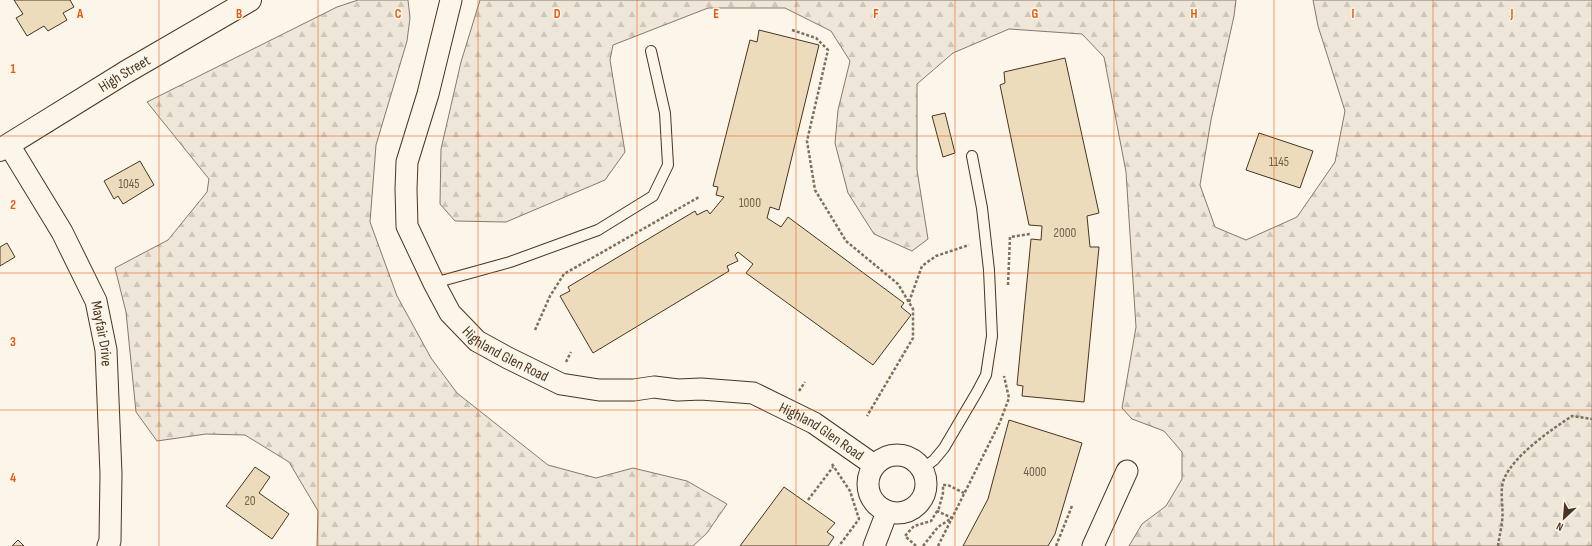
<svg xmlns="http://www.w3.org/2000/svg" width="1592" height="546" viewBox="0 0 1592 546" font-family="'Sofia Sans Condensed',sans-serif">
<defs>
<pattern id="forest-firs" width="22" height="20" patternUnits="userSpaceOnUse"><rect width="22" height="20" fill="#ede6d9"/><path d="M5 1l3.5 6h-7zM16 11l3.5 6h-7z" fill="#cdc6ba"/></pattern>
</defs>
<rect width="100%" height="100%" fill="#fbf6e9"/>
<g fill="url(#forest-firs)" stroke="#887966">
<polygon points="358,0 408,0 410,18 407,41 376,145 370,222 397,296 431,358 457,393 548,465 596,478 633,468 687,481 727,504 707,533 693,546 317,546 318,511 289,462 245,435 206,434 157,441 136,412 126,312 115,268 168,240 207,192 209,179 147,102 337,7"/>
<polygon points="480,0 1236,0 1234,16 1211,120 1200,185 1215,227 1246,240 1297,217 1335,162 1345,111 1318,26 1313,0 1592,0 1592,546 1129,546 1142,524 1166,506 1182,479 1182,452 1164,431 1132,419 1122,408 1136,327 1126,172 1104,57 1082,34 1009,29 953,53 917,84 917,170 928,239 912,251 874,234 848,193 835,143 838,110 850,61 831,31 785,8 708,8 613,45 610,60 625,152 605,180 506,222 455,221 440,204 441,149 461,62"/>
</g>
<g fill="#ecdcbc" stroke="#4a3520">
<polygon points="14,0 70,0 74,7 63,13 67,20 48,31 44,26 27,36 16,18 23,14"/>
<polygon points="759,30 819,45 779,210 770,207 767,218 781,227 788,217 904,303 901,307 911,315 873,365 746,273 753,264 738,252 735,255 738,261 727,266 729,271 593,353 560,296 570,291 568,287 695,211 697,215 707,210 710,214 724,197 716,195 718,187 713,186 750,40 757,42"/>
<polygon points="1065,58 1099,213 1087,216 1090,247 1099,247 1084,402 1022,396 1023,386 1017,385 1031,239 1041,240 1042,226 1029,225 1000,85 1005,83 1004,72"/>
<polygon points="945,113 955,153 943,157 932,116"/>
<polygon points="1259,133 1313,151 1300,188 1246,170"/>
<polygon points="140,161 154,185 123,204 118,196 114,199 104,181"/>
<polygon points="7,243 15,257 0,266 0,247"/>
<polygon points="1009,420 1082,443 1055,534 1048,546 963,546 988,499"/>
<polygon points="255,467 270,477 259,493 289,514 272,539 226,506"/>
<polygon points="784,487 835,523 827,532 834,537 828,546 740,546"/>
<polygon points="18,540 24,546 12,546"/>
</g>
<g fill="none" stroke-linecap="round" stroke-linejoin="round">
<g stroke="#4a3520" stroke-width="12">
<g id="service">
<polyline points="434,283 510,262 598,230 653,196 668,165 665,113 651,51"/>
<polyline points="922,469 934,460 944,448 977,392 986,375 992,336 989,270 982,208 972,156"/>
</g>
</g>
<g stroke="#4a3520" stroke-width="23">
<g id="minor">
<path id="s1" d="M451,0l-23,94 -21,68 -1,27 1,37 27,57 16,30 27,28 31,17 53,26 38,6h35l20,-3 24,3 23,-1 52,4 61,30 60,42"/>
<path id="s2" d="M9,145l53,87 34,69 10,49 5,124 -1,67 -2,5"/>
<circle cx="897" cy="484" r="29"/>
<polyline points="874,546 887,512"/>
<polyline points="1093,546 1127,471"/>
</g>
</g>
<g stroke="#4a3520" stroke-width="24">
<g id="primary">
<path id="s3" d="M0,150l126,-78 124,-72"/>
</g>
</g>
<g stroke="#7f6f5c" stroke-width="2.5" stroke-dasharray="3 2" stroke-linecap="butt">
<polyline points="792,30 816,38 828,50 807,141 815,190 846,241 898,284 913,309 913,338 867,416"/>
<polyline points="1008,285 1010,237 1030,234"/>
<polyline points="909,302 922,266 936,256 969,245"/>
<polyline points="535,330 550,296 564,274 699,197"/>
<polyline points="566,362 571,352"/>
<polyline points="799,391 805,382"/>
<polyline points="832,464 850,491 859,519 839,546"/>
<polyline points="808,500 833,467"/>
<polyline points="916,546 905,536 914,526 931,521 939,508 943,493 943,485 948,485 964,493"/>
<polyline points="923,546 938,527 952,518 937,511"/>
<polyline points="938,546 1000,422 1009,398 1004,376"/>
<polyline points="1056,546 1072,506"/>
<path d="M1498,546c1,-8 3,-16 4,-24 2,-14 -3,-31 2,-43 10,-24 47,-49 68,-63l20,3"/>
</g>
<use href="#service" stroke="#fbf6e9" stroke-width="10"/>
<use href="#minor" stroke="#fbf6e9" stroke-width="21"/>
<use href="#primary" stroke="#fbf6e9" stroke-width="22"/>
</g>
<path fill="none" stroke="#e8590c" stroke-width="1" stroke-opacity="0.55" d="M159,0v546M318,0v546M478,0v546M637,0v546M796,0v546M955,0v546M1114,0v546M1274,0v546M1433,0v546M0,136h1592M0,273h1592M0,410h1592"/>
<g text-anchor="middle" stroke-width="3" stroke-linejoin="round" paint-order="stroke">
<g font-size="13" fill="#725f47">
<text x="1279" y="166">1145</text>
<text x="129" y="188">1045</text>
<text x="750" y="207">1000</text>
<text x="1065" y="237">2000</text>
<text x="1035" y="476">4000</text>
<text x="250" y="505">20</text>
</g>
<g font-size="15" fill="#4a3520" stroke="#fbf6e9">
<text dy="5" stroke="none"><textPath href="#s3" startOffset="146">High Street</textPath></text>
<text dy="5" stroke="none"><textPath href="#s2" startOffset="212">Mayfair Drive</textPath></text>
<text dy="5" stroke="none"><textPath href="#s1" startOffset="399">Highland Glen Road</textPath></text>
<text dy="5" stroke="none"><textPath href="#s1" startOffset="734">Highland Glen Road</textPath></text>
</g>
</g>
<g font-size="13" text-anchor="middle" font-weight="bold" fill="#e8590c" stroke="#fbf6e9" stroke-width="3" stroke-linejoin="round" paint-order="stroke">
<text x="80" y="18">A</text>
<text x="239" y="18">B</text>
<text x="398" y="18">C</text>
<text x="557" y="18">D</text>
<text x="716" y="18">E</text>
<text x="876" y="18">F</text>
<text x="1035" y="18">G</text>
<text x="1194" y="18">H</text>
<text x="1353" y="18">I</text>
<text x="1512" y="18">J</text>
<text x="13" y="73">1</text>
<text x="13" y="209">2</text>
<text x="13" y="346">3</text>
<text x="13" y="482">4</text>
</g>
<g transform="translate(1564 518) rotate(206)" stroke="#fbf6e9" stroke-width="3" paint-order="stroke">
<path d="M0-3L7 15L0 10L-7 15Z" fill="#4a3520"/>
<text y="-6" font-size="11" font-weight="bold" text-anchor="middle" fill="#4a3520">N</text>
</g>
</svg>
